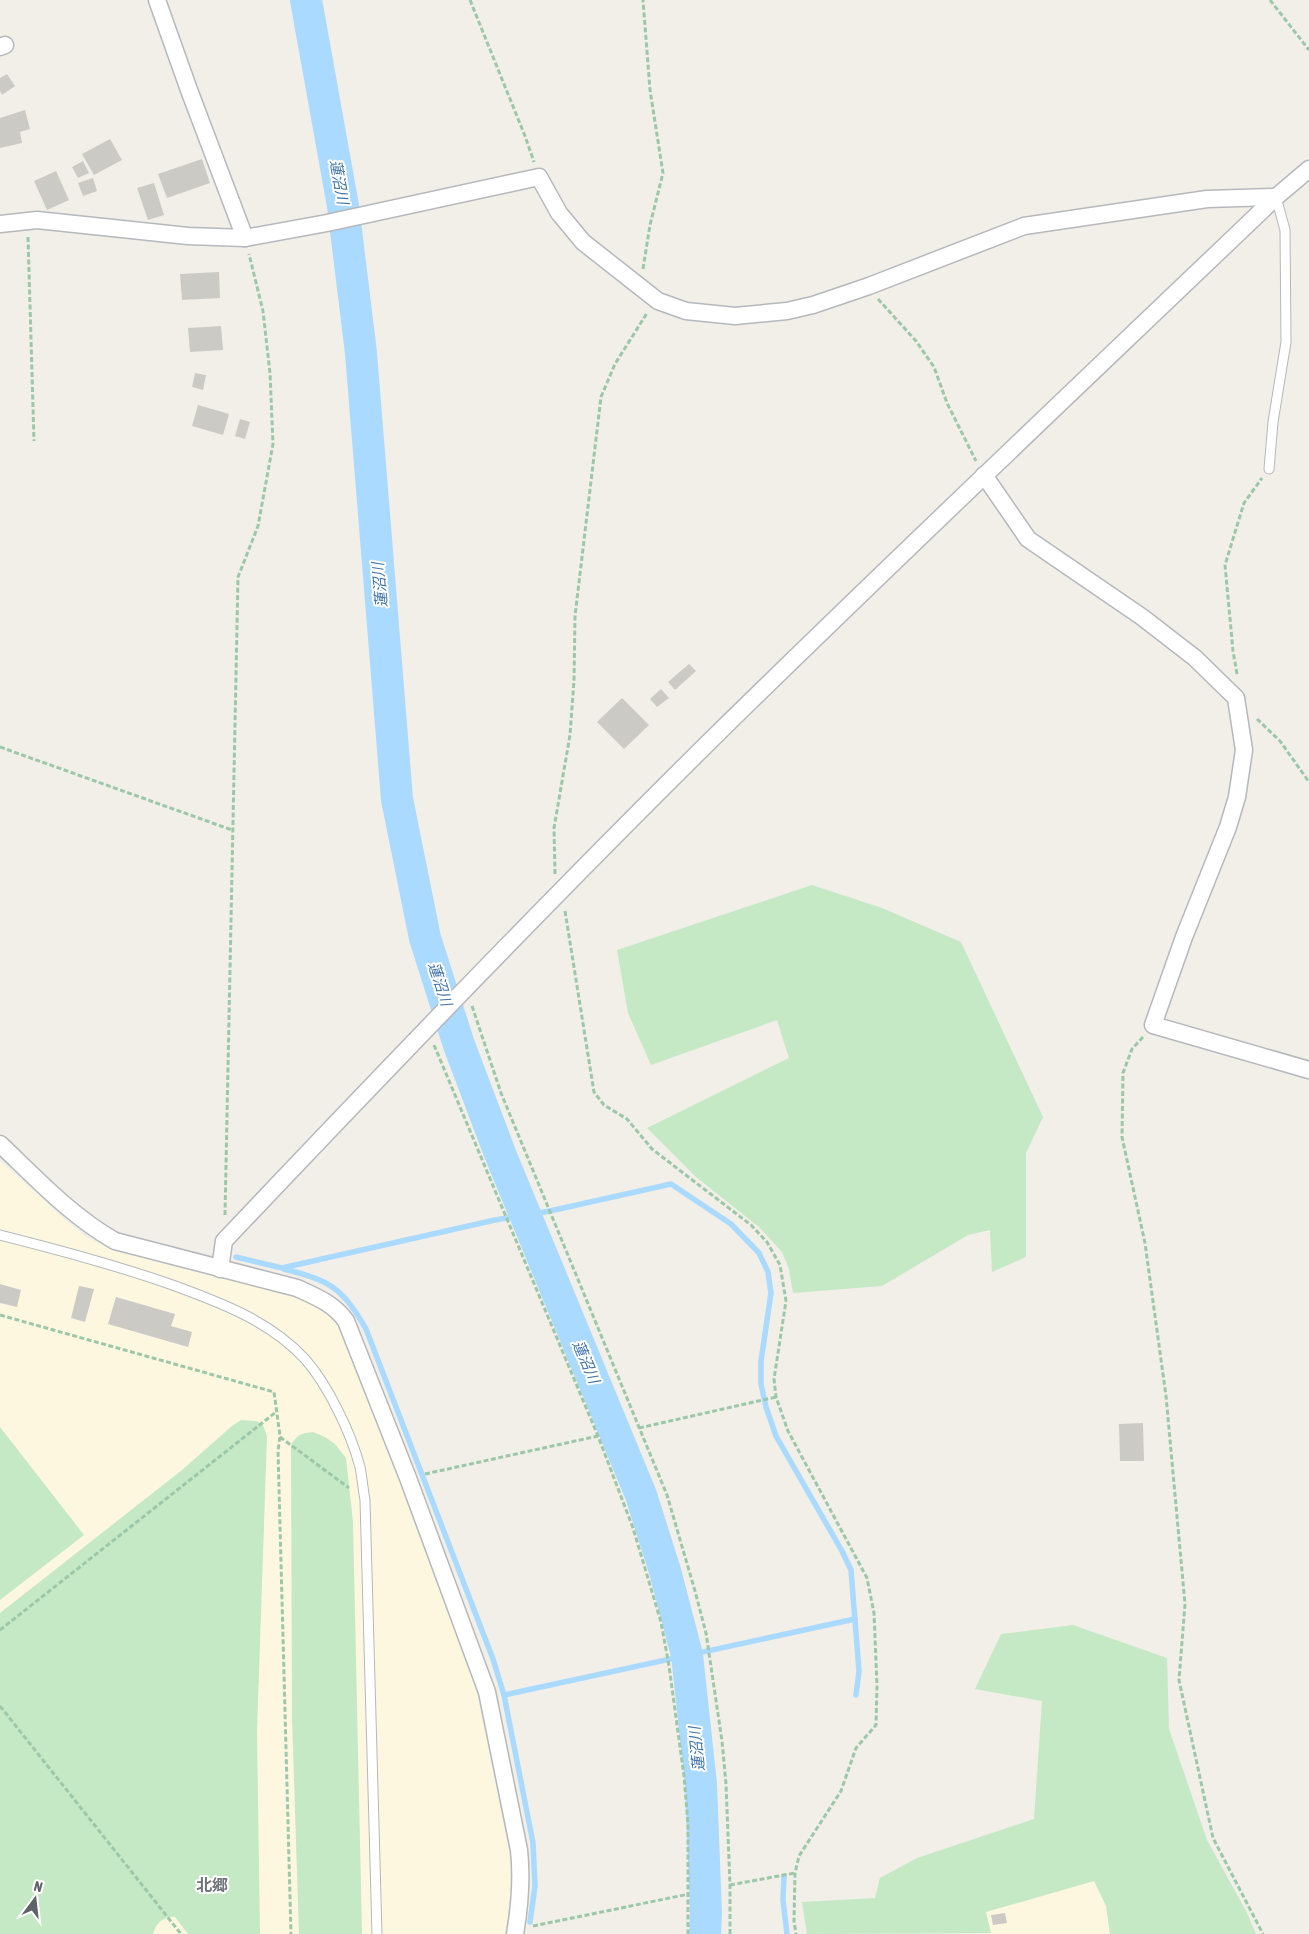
<svg xmlns="http://www.w3.org/2000/svg" width="1309" height="1934" viewBox="0 0 1309 1934" font-family="'Asap Condensed','Noto Sans JP',sans-serif">
<rect width="100%" height="100%" fill="#f1efe8"/>
<g fill="#fef7e0">
<polygon points="0,1161 69,1223 87,1238 109,1248 304,1299 324,1309 332,1317 340,1329 349,1350 412,1507 475,1683 514,1875 505,1934 0,1934"/>
<polygon points="1094,1881 1106,1906 1110,1934 985,1934 991,1933 985,1912"/>
</g>
<g fill="#c5e8c5">
<polygon points="812,885 882,908 961,942 1043,1117 1026,1153 1026,1257 992,1272 990,1230 968,1235 882,1286 793,1293 789,1269 782,1252 759,1227 696,1177 647,1128 789,1058 777,1020 651,1065 628,1013 617,950"/>
<path d="M241,1420l16,1 6,4 4,11 -10,295 3,203h-72l-13,-17c-12,-1 -19,6 -22,17h-153v-321l182,-143 50,-44z"/>
<polygon points="0,1427 84,1535 0,1600"/>
<path d="M313,1432l12,5 10,7 11,14 7,64 9,412h-63l-7,-216 -1,-273c6,-10 10,-12 22,-13z"/>
<polygon points="1073,1625 1167,1658 1169,1729 1207,1840 1246,1911 1256,1934 1110,1934 1106,1906 1094,1881 986,1912 991,1933 807,1934 802,1902 875,1898 880,1878 917,1858 1034,1819 1042,1701 975,1689 1001,1634"/>
</g>
<g fill="none" stroke-linecap="round" stroke-linejoin="round">
<g stroke="#aadaff" stroke-width="5.5">
<polyline points="236,1257 282,1268 495,1220 550,1211 671,1184 731,1224 759,1253 768,1272 771,1293 761,1361 761,1384 766,1407 776,1436 842,1551 851,1570 859,1671 856,1695"/>
<path d="M284,1269c46,12 57,17 82,60l127,330 11,36 29,148 2,43 -5,36"/>
<polyline points="504,1695 855,1619"/>
<polyline points="784,1876 783,1900 787,1934"/>
</g>
<polyline stroke="#aadaff" stroke-width="32" points="306,0 343,206 361,353 397,799 425,938 459,1045 501,1156 641,1495 665,1571 687,1655 701,1784 706,1913 705,1934"/>
</g>
<g fill="#cccac5">
<polygon points="7,74 15,86 2,95 0,91 0,78"/>
<polygon points="25,110 30,129 20,132 22,143 0,148 0,118"/>
<polygon points="110,139 122,160 94,175 82,154"/>
<polygon points="202,159 210,183 167,198 158,174"/>
<polygon points="83,161 89,173 78,178 72,167"/>
<polygon points="56,171 69,200 47,210 34,181"/>
<polygon points="93,178 97,191 83,196 78,183"/>
<polygon points="154,183 164,215 148,220 137,188"/>
<polygon points="219,272 220,298 182,300 180,274"/>
<polygon points="221,326 223,350 190,352 188,328"/>
<polygon points="195,373 206,375 203,390 192,387"/>
<polygon points="198,405 229,414 223,435 192,426"/>
<polygon points="240,419 250,422 245,439 235,436"/>
<polygon points="689,664 696,671 675,690 668,682"/>
<polygon points="661,689 669,698 657,707 650,699"/>
<polygon points="622,698 649,725 624,749 597,722"/>
<polygon points="0,1284 21,1290 17,1307 0,1303"/>
<polygon points="79,1286 94,1289 85,1322 71,1318"/>
<polygon points="116,1297 175,1314 171,1326 192,1332 188,1347 108,1324"/>
<polygon points="1143,1423 1144,1461 1120,1461 1119,1424"/>
<polygon points="1005,1913 1007,1923 993,1925 991,1915"/>
</g>
<g fill="none" stroke-linecap="round" stroke-linejoin="round">
<g stroke="#b5b8bc" stroke-width="11">
<g id="lane">
<polyline points="1269,469 1273,422 1286,342 1285,230 1276,197"/>
<path d="M0,1235c60,15 120,31 178,52 46,17 93,35 127,72 23,26 46,74 55,108 2,10 3,22 5,33l12,434"/>
</g>
</g>
<g stroke="#b5b8bc" stroke-width="19">
<g id="street">
<polyline points="157,0 189,90 245,238"/>
<polyline points="0,47 5,45"/>
<polyline points="0,224 37,220 188,236 245,238 327,223 539,177 559,213 583,242 658,301 686,311 735,316 787,311 813,305 869,286 1024,226 1207,199 1276,197"/>
<polyline points="984,475 1028,539 1142,617 1195,658 1236,698 1244,750 1237,797 1228,827 1184,937 1153,1025 1309,1070"/>
<path d="M0,1144c37,35 71,72 115,97l182,47c20,9 37,16 49,33l62,157 79,214 32,158c3,28 1,55 -4,84"/>
<path d="M220,1269l4,-28c161,-170 322,-338 488,-502 186,-183 376,-362 564,-542l33,-28"/>
</g>
</g>
<g stroke="#9cc7a9" stroke-width="3" stroke-dasharray="5 2.5" stroke-linecap="butt">
<polyline points="470,0 525,136 534,162"/>
<polyline points="1270,0 1309,50"/>
<polyline points="28,237 34,441"/>
<polyline points="643,269 650,225 663,173 650,90 643,0"/>
<polyline points="878,299 916,341 934,367 947,403 976,461"/>
<polyline points="1237,674 1233,651 1225,565 1244,503 1262,478"/>
<polyline points="1257,719 1280,741 1309,782"/>
<polyline points="0,747 232,830"/>
<polyline points="555,874 554,828 570,735 574,680 575,616 601,397 615,364 647,313"/>
<polyline points="565,911 594,1092 604,1105 627,1119 652,1149 751,1225 767,1242 780,1265 786,1301 774,1379 776,1397 788,1431 867,1578 874,1613 877,1686 876,1725 856,1748 841,1791 799,1856 795,1873 794,1921 796,1934"/>
<polyline points="472,1006 501,1093 667,1495 695,1591 706,1633 722,1741 726,1784 730,1885 730,1934"/>
<polyline points="1143,1037 1132,1049 1123,1073 1122,1137 1145,1243 1166,1396 1185,1604 1179,1680 1213,1838 1263,1934"/>
<polyline points="434,1045 598,1436 633,1528 661,1622 669,1666 684,1776 688,1824 688,1934"/>
<polyline points="225,1215 238,577 258,526 273,444 270,373 263,311 249,254"/>
<polyline points="0,1315 274,1392 280,1436 278,1451 291,1934"/>
<polyline points="639,1428 776,1397"/>
<polyline points="280,1437 349,1488"/>
<polyline points="425,1474 598,1436"/>
<polyline points="0,1630 276,1412"/>
<polyline points="0,1706 181,1934"/>
<polyline points="730,1885 795,1873"/>
<polyline points="533,1926 689,1894"/>
</g>
<use href="#lane" stroke="#fff" stroke-width="9"/>
<use href="#street" stroke="#fff" stroke-width="16"/>
</g>
<g text-anchor="middle" stroke-width="4" stroke-linejoin="round" paint-order="stroke">
<g font-size="15" font-style="italic" fill="#4174aa" stroke="#fff">
<text transform="translate(339 182) rotate(80)" y="5">蓮沼川</text>
<text transform="translate(380 585) rotate(-95)" y="5">蓮沼川</text>
<text transform="translate(440 984) rotate(72)" y="5">蓮沼川</text>
<text transform="translate(586 1362) rotate(67)" y="5">蓮沼川</text>
<text transform="translate(697 1749) rotate(-96)" y="5">蓮沼川</text>
</g>
<g font-size="16" font-weight="bold" fill="#70757a" stroke="#fff">
<text x="212" y="1891">北郷</text>
</g>
</g>
<g transform="translate(35 1899) rotate(15)" stroke="#ffffff" stroke-width="4" paint-order="stroke">
<path d="M0-4L9 19L0 12L-9 19Z" fill="#5f6368"/>
<text y="-8" font-size="14" font-weight="bold" text-anchor="middle" fill="#5f6368">N</text>
</g>
</svg>
